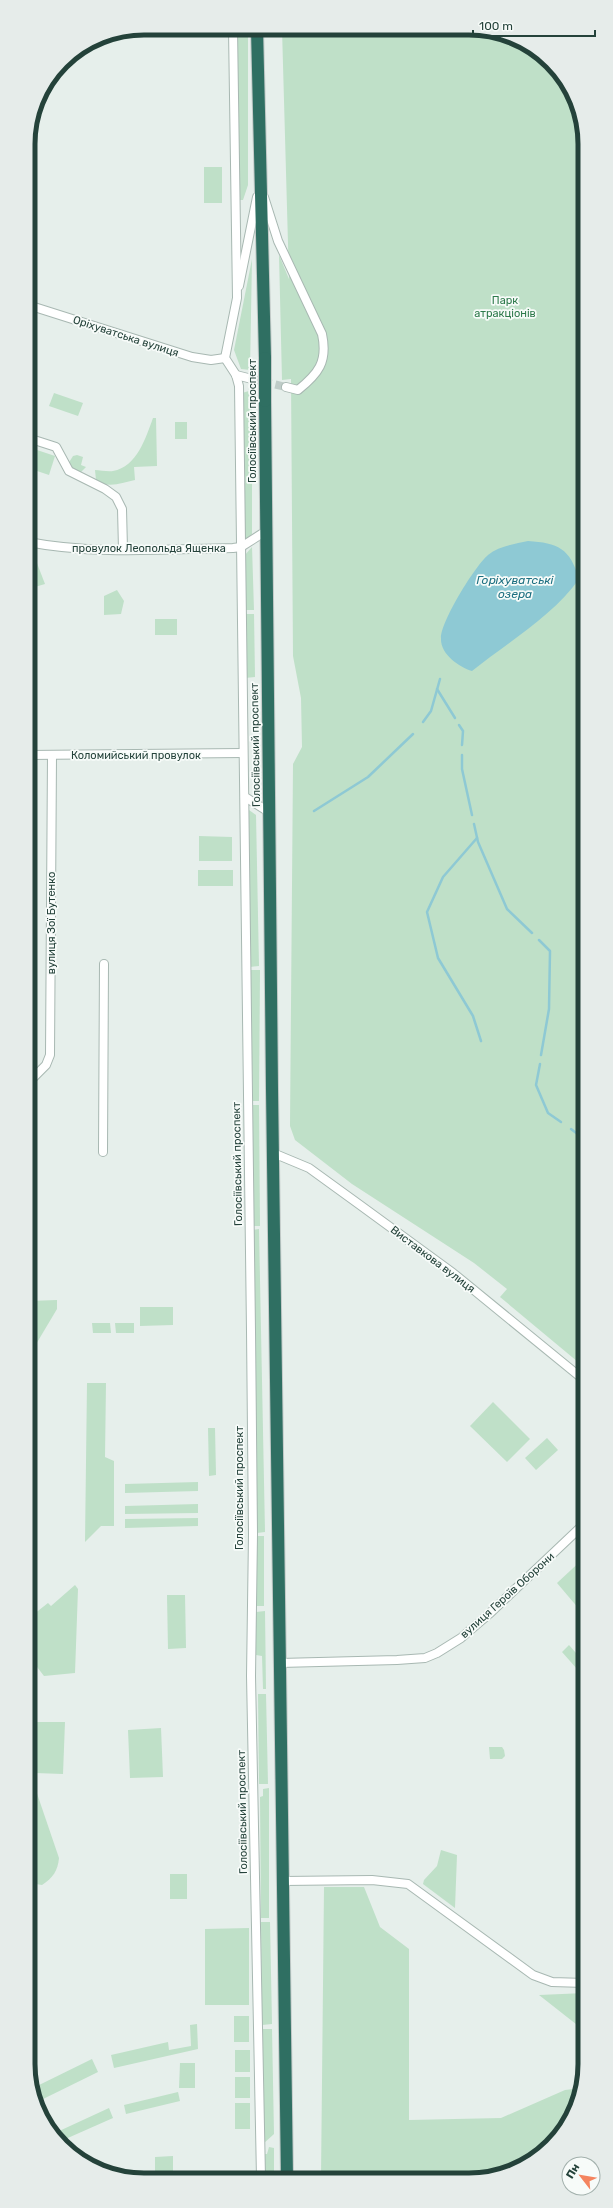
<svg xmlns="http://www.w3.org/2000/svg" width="613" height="2208" viewBox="0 0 613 2208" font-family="Rubik,sans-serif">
<rect width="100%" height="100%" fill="#e6efeb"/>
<g fill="#bfe0c8">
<polygon points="237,29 248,29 248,185 243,200 239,200"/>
<polygon points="282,29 492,30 527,44 556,67 584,128 584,1367 500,1297 507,1289 474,1263 352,1184 295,1140 290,1126 293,764 302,747 301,698 293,656 291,379 282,380 279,255 289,279"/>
<rect x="204" y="167" width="18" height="36"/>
<polygon points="252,259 250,370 241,369 234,350"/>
<polygon points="249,391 252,394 252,534 244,541 242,393"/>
<polygon points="54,393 83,403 78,416 49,406"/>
<path d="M153,418h3l1,48 -23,1 1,13c-14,3 -27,9 -39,0l-1,-10c5,0 13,2 18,1 24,-4 33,-34 40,-53z"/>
<rect x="175" y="422" width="12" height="17"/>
<polygon points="28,447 55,456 49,475 28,468"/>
<polygon points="77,455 83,457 81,465 86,467 80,473 71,468 68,464 73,456"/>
<polygon points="252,547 254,610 246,610 244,556"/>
<polygon points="28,558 35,558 45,584 28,589"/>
<polygon points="117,590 124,601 121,614 104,615 104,596"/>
<polygon points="245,614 254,614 255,677 245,678"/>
<rect x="155" y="619" width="22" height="16"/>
<polygon points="33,783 31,841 29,846 29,790"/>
<polygon points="249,810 256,815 259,966 250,967"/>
<polygon points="199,836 232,837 232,861 199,861"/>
<rect x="198" y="870" width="35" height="16"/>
<polygon points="34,898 34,949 29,949 29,906"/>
<polygon points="250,970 260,970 259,1101 253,1101"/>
<polygon points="252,1105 259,1105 260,1226 253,1226"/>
<polygon points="259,1229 265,1532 257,1533 253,1230"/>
<polygon points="57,1300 57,1309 29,1356 29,1301"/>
<polygon points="140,1307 173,1307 173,1325 140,1326"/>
<polygon points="92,1323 110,1323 111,1333 93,1333"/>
<polygon points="115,1323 134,1323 134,1333 116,1333"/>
<polygon points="87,1383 106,1383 105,1457 114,1461 114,1526 101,1526 85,1542"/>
<polygon points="493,1402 530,1439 507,1462 470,1426"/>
<polygon points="208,1428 215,1428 216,1475 209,1476"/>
<polygon points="547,1438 558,1450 536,1470 525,1458"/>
<polygon points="198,1482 198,1491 125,1493 125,1484"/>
<polygon points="198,1504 198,1513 125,1514 125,1506"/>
<polygon points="198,1518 198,1526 125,1528 125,1519"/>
<polygon points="257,1536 264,1536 264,1606 256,1606"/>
<polygon points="585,1557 585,1616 557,1583"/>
<polygon points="75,1585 78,1589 75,1673 44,1676 34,1663 29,1666 29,1618 48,1603 51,1606"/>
<polygon points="167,1595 185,1595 186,1648 168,1649"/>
<polygon points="265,1611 266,1689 263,1689 262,1656 256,1655 256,1612"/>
<polygon points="569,1645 576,1653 585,1645 585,1678 562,1652"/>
<polygon points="258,1694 266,1694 268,1784 259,1784"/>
<polygon points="36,1722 65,1722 63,1774 35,1773"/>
<polygon points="161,1728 163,1777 130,1778 128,1730"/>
<polygon points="489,1747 502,1747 504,1750 505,1756 502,1759 490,1759"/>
<path d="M29,1770l30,88c-1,12 -6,20 -17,27l-13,-2z"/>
<polygon points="269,1788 269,1918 261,1918 260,1797 263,1796 263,1789"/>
<polygon points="441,1850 457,1855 455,1908 423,1884 424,1880 437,1866"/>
<rect x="170" y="1874" width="17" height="25"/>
<polygon points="324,1887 364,1887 380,1927 409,1949 409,2120 501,2118 565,2090 573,2089 582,2081 576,2109 556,2141 527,2165 485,2179 321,2178"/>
<polygon points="261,1922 270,1922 272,2024 262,2025"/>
<polygon points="249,1928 249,2005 205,2005 205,1929"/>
<polygon points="585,1993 585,2072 584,2075 581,2028 539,1995"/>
<rect x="234" y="2016" width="15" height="26"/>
<polygon points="197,2024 198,2049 114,2068 111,2055 168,2042 169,2050 191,2046 190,2025"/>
<polygon points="262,2029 272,2029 274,2134 263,2144"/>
<rect x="235" y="2050" width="15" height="22"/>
<polygon points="92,2059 98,2072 39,2101 33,2088"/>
<polygon points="180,2063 195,2063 195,2088 179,2088"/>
<rect x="235" y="2077" width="15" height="21"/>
<polygon points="178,2092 180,2101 126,2114 124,2105"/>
<rect x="235" y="2103" width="15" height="26"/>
<polygon points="109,2108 113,2118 61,2141 57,2132"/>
<polygon points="269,2147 274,2148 274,2178 264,2178 264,2154 267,2154"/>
<polygon points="173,2156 173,2176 182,2176 182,2178 155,2178 155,2157"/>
</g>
<path fill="#8ec9d4" d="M528,541c30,2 42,7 51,38 -25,36 -72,64 -107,92 -13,-4 -32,-17 -31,-33 0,-17 34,-72 47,-83 11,-9 27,-11 40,-14z"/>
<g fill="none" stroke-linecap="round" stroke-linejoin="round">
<g stroke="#8ec9d4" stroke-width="2.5">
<polyline points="437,689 455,718"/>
<polyline points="423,722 431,711 440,679"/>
<polyline points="459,725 463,731 462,745"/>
<polyline points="462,755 462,769 472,815"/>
<polyline points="314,811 368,777 413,734"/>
<polyline points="474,824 478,842 507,909 532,933"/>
<polyline points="477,838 443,877 427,912 438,958 473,1016 481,1041"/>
<polyline points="539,940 550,951 549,1009 541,1055"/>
<polyline points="540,1064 536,1085 548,1113 561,1122"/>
<polyline points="571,1129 584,1139"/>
</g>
<polyline stroke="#bfccc8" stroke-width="8" stroke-dasharray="8 4" stroke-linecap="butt" points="252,379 286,387"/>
<g stroke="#a8b8b2" stroke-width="10">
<g id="minor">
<polyline points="233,29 237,298 225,358 236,375 239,386 251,1331 253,1534 251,1676 261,2178"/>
<path d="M264,197l14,44 44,93c6,28 -4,40 -24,56l-12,-3"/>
<polyline points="239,286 257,197"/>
<polyline points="28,305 192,357 211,360 225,358"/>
<polyline points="236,375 252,379"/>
<polyline points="28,438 56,447 69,471 105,489 116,497 122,509 123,549"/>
<path d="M28,542c67,13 137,7 205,6l8,-1 25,-16"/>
<polyline points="28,755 243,753"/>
<polyline points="245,797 269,812"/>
<polyline points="29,1082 46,1065 50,1055 52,756"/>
<polyline points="103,1152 104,964"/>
<polyline points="273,1153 309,1168 360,1205 453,1273 584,1380"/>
<polyline points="280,1663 397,1660 425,1658 437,1653 461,1638 489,1614 585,1523"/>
<polyline points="283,1881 372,1880 408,1884 533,1975 552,1982 585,1983"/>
</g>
</g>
<g stroke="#c2cac8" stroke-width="14">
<g id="highway">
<polyline points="257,29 265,358"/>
<polyline points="265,401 272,1089 287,2178"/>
</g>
</g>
<use href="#minor" stroke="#fff" stroke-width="8"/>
<use href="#highway" stroke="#2f6f62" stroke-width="12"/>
<g stroke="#c2cac8" stroke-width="14" stroke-linecap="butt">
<polyline id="highway-bridge" points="265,358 265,401"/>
</g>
<use href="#highway-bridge" stroke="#2f6f62" stroke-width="12"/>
</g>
<g text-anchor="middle" stroke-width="3.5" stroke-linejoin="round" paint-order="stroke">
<g font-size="11" fill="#2d7a4b" stroke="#f7fbf9">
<text x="505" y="304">Парк<tspan x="505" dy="13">атракціонів</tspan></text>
</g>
<g font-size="11" fill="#24423a" stroke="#f7fbf9">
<text transform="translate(126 336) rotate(18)" y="4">Оріхуватська вулиця</text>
<text transform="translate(252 421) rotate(-90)" y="4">Голосіївський проспект</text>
<text x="149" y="552">провулок Леопольда Ященка</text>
<text transform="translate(255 745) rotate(-91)" y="4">Голосіївський проспект</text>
<text x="136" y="759">Коломийський провулок</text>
<text transform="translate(51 923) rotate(-90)" y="4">вулиця Зої Бутенко</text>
<text transform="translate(237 1164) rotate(-91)" y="4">Голосіївський проспект</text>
<text transform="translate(433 1259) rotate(37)" y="4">Виставкова вулиця</text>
<text transform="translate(239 1488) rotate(-90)" y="4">Голосіївський проспект</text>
<text transform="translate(507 1595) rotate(-42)" y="4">вулиця Героїв Оборони</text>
<text transform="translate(242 1812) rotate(-91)" y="4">Голосіївський проспект</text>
</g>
<g font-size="12" font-style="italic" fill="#1c6f80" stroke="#f7fbf9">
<text x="515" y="584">Горіхуватські<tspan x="515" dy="14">озера</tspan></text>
</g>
</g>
<path d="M0 0H613V2208H0ZM144 35H469A109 109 0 0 1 578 144V2064A109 109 0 0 1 469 2173H144A109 109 0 0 1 35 2064V144A109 109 0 0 1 144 35Z" fill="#e6ecea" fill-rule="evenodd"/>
<path fill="none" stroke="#24423a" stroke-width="5" d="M144 35H469A109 109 0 0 1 578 144V2064A109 109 0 0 1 469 2173H144A109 109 0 0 1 35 2064V144A109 109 0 0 1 144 35Z"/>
<g transform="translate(581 2176) rotate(301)"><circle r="19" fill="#f7fbf9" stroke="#a3b1ad"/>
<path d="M0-3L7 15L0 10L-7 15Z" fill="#f4845f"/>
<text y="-6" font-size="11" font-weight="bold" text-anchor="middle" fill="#24423a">Пн</text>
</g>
<path d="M473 30v6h122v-6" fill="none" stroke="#24423a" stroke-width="2"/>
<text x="479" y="30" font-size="12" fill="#24423a" stroke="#f7fbf9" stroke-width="3" paint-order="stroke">100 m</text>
</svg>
